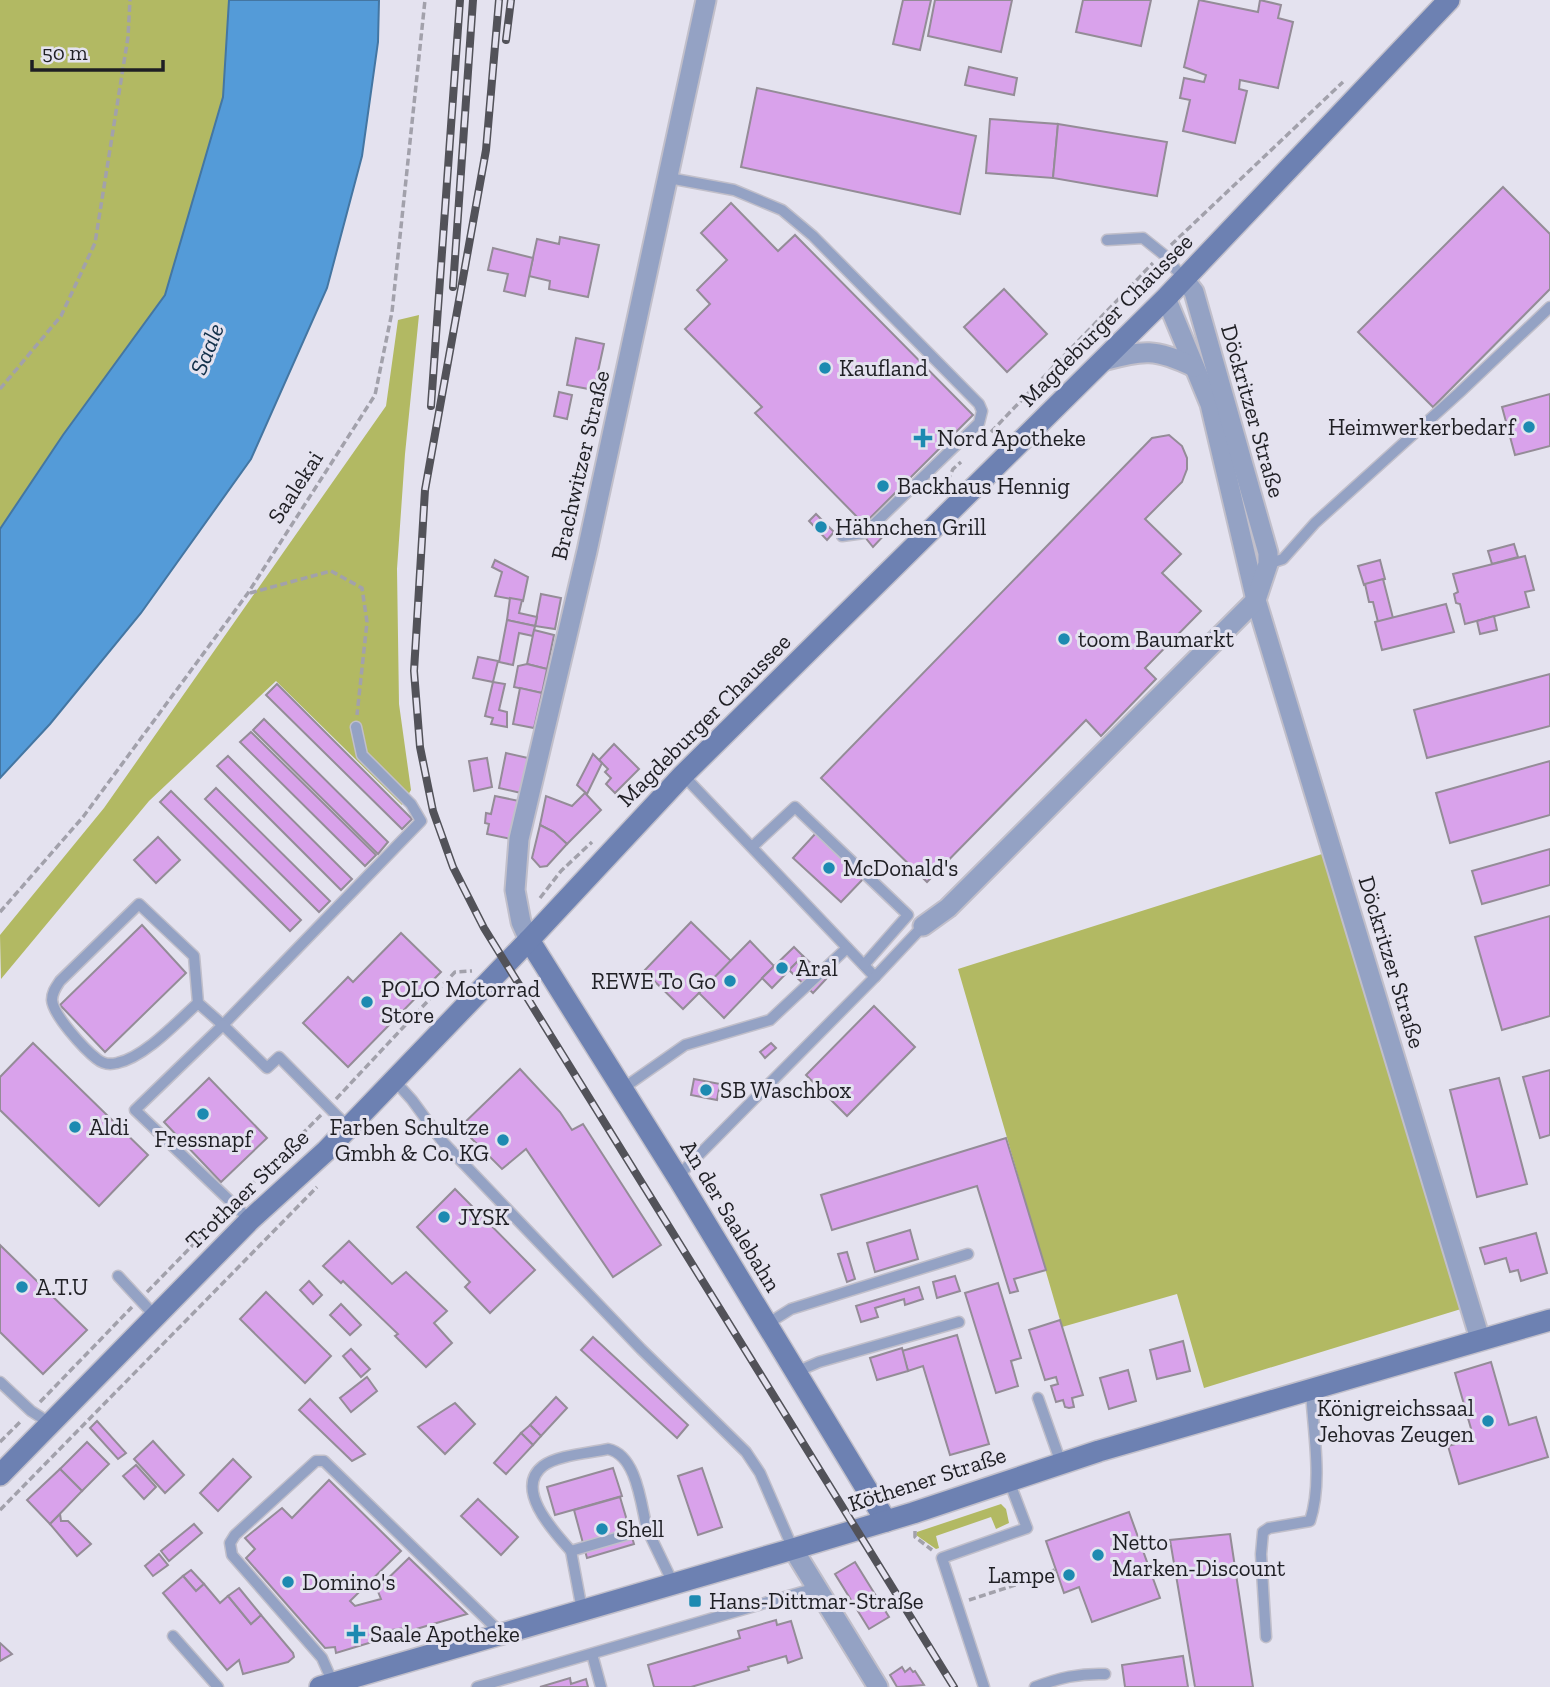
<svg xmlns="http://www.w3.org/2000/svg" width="1550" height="1687" viewBox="0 0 1550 1687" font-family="'Zilla Slab',serif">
<rect width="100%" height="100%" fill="#e4e2ef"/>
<g fill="#b2b963">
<polygon points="0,0 229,0 223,97 165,295 0,532"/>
<polygon points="419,315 405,454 397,569 399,704 411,790 402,805 276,681 149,801 1,979 0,935 104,808 386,406 398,320"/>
<polygon points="1322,854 1461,1309 1204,1388 1177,1294 1062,1327 958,969"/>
<polygon points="1001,1504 1006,1509 1009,1523 996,1529 991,1517 936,1536 939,1548 936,1549 916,1535 917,1532"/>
</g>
<polygon fill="#549bd8" stroke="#4476a2" stroke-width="2" points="229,0 379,0 378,42 362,156 327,288 251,459 141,613 50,724 0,778 0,529 63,435 165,295 223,97"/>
<g fill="#d9a2eb" stroke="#948c97" stroke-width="2">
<polygon points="903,0 931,0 920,50 893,44"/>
<polygon points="935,0 1012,0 1001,52 928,36"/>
<polygon points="1083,0 1151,0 1141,46 1076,32"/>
<polygon points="1199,0 1258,12 1260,0 1281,5 1278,18 1293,22 1278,88 1240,80 1239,89 1247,91 1235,143 1183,131 1190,100 1180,98 1184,78 1204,82 1206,75 1184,67"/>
<polygon points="969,67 1017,78 1014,95 965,85"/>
<polygon points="757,88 976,136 960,214 741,167"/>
<polygon points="990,119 1058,124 1053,178 986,173"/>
<polygon points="1058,124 1167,142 1157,196 1053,178"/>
<polygon points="1503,187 1550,234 1550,289 1433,407 1358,332"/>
<polygon points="731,203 778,251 795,235 973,415 864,524 755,413 762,407 685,329 710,304 697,290 727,260 701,233"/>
<polygon points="560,237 599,245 588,297 549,289 550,281 529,276 537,239 559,244"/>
<polygon points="493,248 533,258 525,296 504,291 508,274 488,270"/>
<polygon points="1004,289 1047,334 1007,372 964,327"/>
<polygon points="576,338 604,344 594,390 567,385"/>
<polygon points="559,392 572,395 567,419 554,416"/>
<polygon points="1550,394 1550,446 1515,455 1502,407"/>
<polygon points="1169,435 1182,446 1187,458 1187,469 1182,482 1145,519 1181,554 1162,573 1201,611 1145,668 1156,679 1101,736 1086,720 927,882 821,778 1152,438"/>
<polygon points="816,514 834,532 827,540 809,521"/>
<polygon points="880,523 888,531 873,547 865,537"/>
<polygon points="1514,544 1518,557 1492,564 1488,551"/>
<polygon points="1525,556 1534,590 1525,592 1529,607 1465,624 1460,604 1456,603 1454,594 1458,592 1453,574"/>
<polygon points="495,560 528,577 523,601 495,596 502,572 492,567"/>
<polygon points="1380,560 1385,579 1364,585 1358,566"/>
<polygon points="1383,579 1393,618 1378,622 1373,602 1369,602 1365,584"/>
<polygon points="541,594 561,598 555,629 535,626"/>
<polygon points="510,598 522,600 519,613 537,617 535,626 507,620"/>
<polygon points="1446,604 1454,632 1382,650 1375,622"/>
<polygon points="1494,616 1497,630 1480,634 1477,621"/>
<polygon points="507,620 535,626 533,636 519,633 513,665 499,662"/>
<polygon points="534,630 554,635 547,669 527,664"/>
<polygon points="478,657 498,661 493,682 473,678"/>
<polygon points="527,664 547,669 542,693 514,687 518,666"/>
<polygon points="1550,674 1550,726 1427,758 1414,710"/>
<polygon points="493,682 505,684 499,710 507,712 507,727 491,724 493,718 485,716"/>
<polygon points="277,684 412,819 402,829 266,695"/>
<polygon points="520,688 542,693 534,728 513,724"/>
<polygon points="264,719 388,842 378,854 253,730"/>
<polygon points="251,732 376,855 365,866 240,742"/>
<polygon points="614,744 639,769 615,793 606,784 611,778 605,772 608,769 599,760"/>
<polygon points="506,753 528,758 521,793 499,788"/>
<polygon points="593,754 602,763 587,794 577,785"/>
<polygon points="228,756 352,879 341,890 217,766"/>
<polygon points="487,758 492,787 474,791 469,761"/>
<polygon points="1550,761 1550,815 1450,843 1436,793"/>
<polygon points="216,788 330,901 319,912 205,799"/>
<polygon points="171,791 301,920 290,931 160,802"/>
<polygon points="585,793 601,810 567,844 554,832 540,825 546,796 572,806"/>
<polygon points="495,796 519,801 511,839 487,834 489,824 485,823 486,813 491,814"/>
<polygon points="540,825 554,832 567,844 547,866 540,867 532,858"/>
<polygon points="816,833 864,878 841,902 793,858"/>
<polygon points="158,837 180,860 156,883 134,860"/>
<polygon points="1550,849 1550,885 1482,904 1472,871"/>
<polygon points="1550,916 1550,1016 1502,1030 1475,937"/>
<polygon points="691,922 731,961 683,1009 644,971"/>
<polygon points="142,925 186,973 105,1052 60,1005"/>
<polygon points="401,933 441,972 348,1067 303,1023 348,977 353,982"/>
<polygon points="750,941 774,966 724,1018 699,993"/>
<polygon points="794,947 803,956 772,988 762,978"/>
<polygon points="803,956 827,978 813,993 789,970"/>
<polygon points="874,1006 915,1047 847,1116 806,1075"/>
<polygon points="33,1043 148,1155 99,1206 0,1110 0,1077"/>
<polygon points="771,1043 776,1048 765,1058 760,1052"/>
<polygon points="520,1069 560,1112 572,1130 583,1124 661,1245 613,1277 526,1149 502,1169 460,1127"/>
<polygon points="1550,1070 1550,1135 1540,1138 1523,1077"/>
<polygon points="209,1078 267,1138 221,1182 164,1122"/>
<polygon points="1499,1078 1527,1184 1477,1197 1450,1090"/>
<polygon points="694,1079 720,1084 717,1100 691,1095"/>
<polygon points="1006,1138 1046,1270 1014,1279 1018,1291 1010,1293 977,1186 832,1230 821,1195"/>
<polygon points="455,1189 535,1270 490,1313 465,1287 470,1282 417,1227"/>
<polygon points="910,1230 918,1259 875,1272 867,1243"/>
<polygon points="1536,1233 1547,1273 1521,1281 1518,1270 1510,1272 1506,1258 1485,1264 1480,1248"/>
<polygon points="349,1241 392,1284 406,1272 447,1311 434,1323 452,1343 426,1367 395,1336 398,1334 343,1281 341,1283 323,1266"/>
<polygon points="0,1245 87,1330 43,1374 0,1332"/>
<polygon points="847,1252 855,1279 847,1282 838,1254"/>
<polygon points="955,1276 960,1291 937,1298 933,1282"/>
<polygon points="309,1281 322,1295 313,1304 300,1290"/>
<polygon points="998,1283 1021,1358 1011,1361 1018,1386 996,1393 965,1293"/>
<polygon points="919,1287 923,1299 905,1305 904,1299 875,1308 878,1317 861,1322 856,1306"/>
<polygon points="266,1292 331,1356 305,1383 240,1319"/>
<polygon points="341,1304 361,1325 350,1335 330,1315"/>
<polygon points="1060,1320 1083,1395 1072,1398 1074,1407 1069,1408 1065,1407 1063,1400 1056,1402 1051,1386 1058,1384 1056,1377 1045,1380 1029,1330"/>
<polygon points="957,1335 989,1444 950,1455 923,1366 908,1371 902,1351"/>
<polygon points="593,1337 688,1425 677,1438 581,1350"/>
<polygon points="1183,1341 1190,1371 1157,1379 1150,1350"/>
<polygon points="902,1348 908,1371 877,1380 870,1358"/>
<polygon points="351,1349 370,1369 361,1377 343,1356"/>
<polygon points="1491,1362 1509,1425 1536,1417 1548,1457 1459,1484 1448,1446 1474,1439 1455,1373"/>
<polygon points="1128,1370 1136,1401 1109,1409 1100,1378"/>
<polygon points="367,1377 377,1391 351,1412 340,1398"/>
<polygon points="556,1397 567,1408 541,1436 530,1425"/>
<polygon points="310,1399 365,1454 352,1461 299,1410"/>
<polygon points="455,1403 475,1424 445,1454 418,1427"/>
<polygon points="97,1421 126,1453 118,1459 90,1428"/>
<polygon points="530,1425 541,1436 533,1445 521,1433"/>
<polygon points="521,1433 533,1445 506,1474 494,1463"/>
<polygon points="153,1441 184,1475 165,1493 134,1459"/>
<polygon points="87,1442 109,1464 82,1491 60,1469"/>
<polygon points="233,1459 251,1477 218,1511 200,1493"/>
<polygon points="136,1465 156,1487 144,1499 123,1476"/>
<polygon points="613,1468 622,1496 555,1515 547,1487"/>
<polygon points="702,1468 722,1527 698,1535 678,1476"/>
<polygon points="60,1469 82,1491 50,1524 27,1500"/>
<polygon points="329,1480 401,1551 350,1601 355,1606 381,1599 377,1589 409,1558 467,1614 406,1632 404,1628 391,1630 392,1636 336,1653 335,1647 325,1648 246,1558 255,1549 245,1538 282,1508 292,1518"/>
<polygon points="620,1497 634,1544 587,1558 574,1510"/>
<polygon points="478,1499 518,1537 501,1555 461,1516"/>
<polygon points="1129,1512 1160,1598 1092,1622 1079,1587 1064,1593 1046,1541"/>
<polygon points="60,1514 61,1521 68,1521 91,1544 77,1556 50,1524"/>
<polygon points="194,1524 202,1533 169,1561 161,1551"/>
<polygon points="1230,1534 1253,1687 1195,1687 1170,1540"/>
<polygon points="159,1554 168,1565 153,1576 145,1566"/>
<polygon points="855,1562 889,1617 869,1629 835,1574"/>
<polygon points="191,1570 204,1584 196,1591 183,1576"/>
<polygon points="183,1576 196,1591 204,1584 220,1603 228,1596 251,1624 261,1615 293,1653 294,1657 288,1662 243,1674 239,1660 227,1670 163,1593"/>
<polygon points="239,1588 261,1615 251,1624 228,1596"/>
<polygon points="776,1620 777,1625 791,1621 802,1658 788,1663 786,1656 748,1667 749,1670 691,1687 654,1687 648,1665 740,1638 738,1631"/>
<polygon points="0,1643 12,1654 0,1661"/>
<polygon points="1183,1656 1188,1687 1125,1687 1122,1665"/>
<polygon points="902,1667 905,1672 910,1668 913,1672 915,1671 924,1685 897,1687 890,1675"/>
<polygon points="570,1678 571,1684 586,1679 588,1687 540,1687"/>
</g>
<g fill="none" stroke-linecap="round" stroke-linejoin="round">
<g stroke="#c1bfca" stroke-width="13">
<g id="lane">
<polyline points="669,178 734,190 782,210 813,236 979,404 982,411 979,423 870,528 864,533 842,536"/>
<polyline points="1107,240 1143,238 1163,254 1184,279"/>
<polyline points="1268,564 1283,559 1315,523 1459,393 1550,307"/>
<polyline points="683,775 875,977"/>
<polyline points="752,847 795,807 908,915 864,965"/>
<path d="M198,1003c-21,19 -53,54 -81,60 -8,2 -14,1 -20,-4 -13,-10 -44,-44 -45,-59 0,-8 4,-13 8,-19l79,-77 55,52 4,47 25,22 198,-204 -10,-17 -49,-49 -6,-28"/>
<polyline points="394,1080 412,1100 442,1141 641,1349 746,1452 760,1473 793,1549"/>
<polyline points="622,1089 685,1045 770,1020 847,948"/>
<polyline points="677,1177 875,977 923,926"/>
<polyline points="250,1220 135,1110 223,1025 267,1068 279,1057 348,1127"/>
<polyline points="118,1276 155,1316"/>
<polyline points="767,1324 791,1309 968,1254"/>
<polyline points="796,1372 819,1362 959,1322"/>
<polyline points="0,1382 31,1411 50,1423"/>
<polyline points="1038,1398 1061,1463"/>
<path d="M571,1551c-16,-18 -58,-62 -28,-85 14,-11 48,-13 65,-17 29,6 33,56 39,80"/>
<polyline points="582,1610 571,1551 647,1529 673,1583"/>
<polyline points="173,1636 218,1687"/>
<path d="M1266,1637l-5,-83 2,-22 6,-4 41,-7c13,-40 3,-89 1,-131"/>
<polyline points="592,1654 601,1687"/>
<polyline points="333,1683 322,1658 232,1555 230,1543 235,1535 316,1461 324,1461 502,1634"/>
<polyline points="477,1687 816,1588"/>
<polyline points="984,1687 942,1558 1027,1528 1009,1481"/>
<path d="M1035,1687c24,-9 44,-14 70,-13"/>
</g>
</g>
<g stroke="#c1bfca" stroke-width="23">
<g id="street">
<polyline points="1166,298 1210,404 1256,600 1480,1339"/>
<path d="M1103,361c41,-11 52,-13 91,6"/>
<polyline points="923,926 948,908 1256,600 1268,564 1268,553 1194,292 1184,279"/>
<polyline points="529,940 521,922 515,890 519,839 587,551 706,0"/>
<polyline points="793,1549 878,1687"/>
</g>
</g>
<g stroke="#c1bfca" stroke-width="24">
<g id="secondary">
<polyline points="529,940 680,1181 886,1521"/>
<polyline points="0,1475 250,1220 326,1151 529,940 683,775 1166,298 1449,0"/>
<polyline points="320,1687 793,1549 913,1513 1099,1451 1550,1320"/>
</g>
</g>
<g stroke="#a2a1ab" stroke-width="3.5" stroke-dasharray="7 3.5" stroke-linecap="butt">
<polyline points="1171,245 1343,82"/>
<polyline points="0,389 61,316 95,243 128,37 130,0"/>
<polyline points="991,432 1153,263"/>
<polyline points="943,491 953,469 961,462"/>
<polyline points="250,593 331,571 362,588 367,622 357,715"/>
<polyline points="540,898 561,871 592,842"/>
<polyline points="0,912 83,817 248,593 375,395 392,312 425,0"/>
<polyline points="336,1099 455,972 472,971"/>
<polyline points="242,1194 321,1115"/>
<polyline points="147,1292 225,1212"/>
<polyline points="40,1402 132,1307"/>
<polyline points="0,1442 22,1420"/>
<polyline points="0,1510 317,1187"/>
<polyline points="915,1531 915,1537 932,1550"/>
<polyline points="969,1600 1043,1576 1056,1569"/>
</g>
<use href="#lane" stroke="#94a2c4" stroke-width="10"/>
<use href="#street" stroke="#94a2c4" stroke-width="19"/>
<use href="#secondary" stroke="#6d81b2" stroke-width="21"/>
<g stroke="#525259" stroke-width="8">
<g id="rail">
<polyline points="499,0 486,150 425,490 414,671 420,747 433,811 453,867 484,928 954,1687"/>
<polyline points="506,40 511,0"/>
<polyline points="453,287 473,0"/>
<polyline points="431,406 460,0"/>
</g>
</g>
<use href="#rail" stroke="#e4e2ef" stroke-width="5" stroke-dasharray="16" stroke-linecap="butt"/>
</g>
<g fill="#1d8ab1" stroke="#e4e2ef" stroke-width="2.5">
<circle cx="825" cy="368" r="7"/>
<circle cx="1529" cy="427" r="7"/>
<path d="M919.5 427.5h7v7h7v7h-7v7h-7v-7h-7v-7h7z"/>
<circle cx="883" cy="486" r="7"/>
<circle cx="821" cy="527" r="7"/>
<circle cx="1064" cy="639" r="7"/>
<circle cx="829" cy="868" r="7"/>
<circle cx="782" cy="968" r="7"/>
<circle cx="730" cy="981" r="7"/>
<circle cx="367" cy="1002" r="7"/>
<circle cx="706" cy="1090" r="7"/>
<circle cx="203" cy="1114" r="7"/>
<circle cx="75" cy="1127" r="7"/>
<circle cx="503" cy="1140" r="7"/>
<circle cx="444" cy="1217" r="7"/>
<circle cx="22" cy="1287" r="7"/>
<circle cx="1488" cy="1421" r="7"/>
<circle cx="602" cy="1529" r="7"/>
<circle cx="1098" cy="1555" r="7"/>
<circle cx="1069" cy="1575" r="7"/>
<circle cx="288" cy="1582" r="7"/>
<rect x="688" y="1594" width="14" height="14" rx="3.5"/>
<path d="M352.5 1623.5h7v7h7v7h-7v7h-7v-7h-7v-7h7z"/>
</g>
<g text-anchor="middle" stroke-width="6" stroke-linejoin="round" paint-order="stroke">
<g font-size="23" fill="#1f1f24" stroke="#e4e2ef">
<text transform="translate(1106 320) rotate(-45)" y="8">Magdeburger Chaussee</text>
<text transform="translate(1253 411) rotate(74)" y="8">Döckritzer Straße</text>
<text transform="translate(580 465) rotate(-77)" y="8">Brachwitzer Straße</text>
<text transform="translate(295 487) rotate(-57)" y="8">Saalekai</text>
<text transform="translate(704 720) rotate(-45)" y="8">Magdeburger Chaussee</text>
<text transform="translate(1392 962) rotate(73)" y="8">Döckritzer Straße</text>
<text transform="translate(247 1189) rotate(-44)" y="8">Trothaer Straße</text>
<text transform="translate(731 1216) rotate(59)" y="8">An der Saalebahn</text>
<text transform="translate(927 1479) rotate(-18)" y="8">Köthener Straße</text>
</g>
<g font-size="23" fill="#1f1f24" stroke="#e4e2ef" text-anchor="start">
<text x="839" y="376">Kaufland</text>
<text x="1515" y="435" text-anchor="end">Heimwerkerbedarf</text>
<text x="937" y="446">Nord Apotheke</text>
<text x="897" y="494">Backhaus Hennig</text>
<text x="835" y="535">Hähnchen Grill</text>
<text x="1078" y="647">toom Baumarkt</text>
<text x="843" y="876">McDonald's</text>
<text x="796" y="976">Aral</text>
<text x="716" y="989" text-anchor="end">REWE To Go</text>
<text x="381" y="997">POLO Motorrad<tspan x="381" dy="26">Store</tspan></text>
<text x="720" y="1098">SB Waschbox</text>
<text x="89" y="1135">Aldi</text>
<text x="489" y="1135" text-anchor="end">Farben Schultze<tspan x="489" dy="26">Gmbh &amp; Co. KG</tspan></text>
<text x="203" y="1147" text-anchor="middle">Fressnapf</text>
<text x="458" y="1225">JYSK</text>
<text x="36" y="1295">A.T.U</text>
<text x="1474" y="1416" text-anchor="end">Königreichssaal<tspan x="1474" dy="26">Jehovas Zeugen</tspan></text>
<text x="616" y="1537">Shell</text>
<text x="1112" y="1550">Netto<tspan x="1112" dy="26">Marken-Discount</tspan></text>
<text x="1055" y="1583" text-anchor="end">Lampe</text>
<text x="302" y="1590">Domino's</text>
<text x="709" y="1609">Hans-Dittmar-Straße</text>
<text x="370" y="1642">Saale Apotheke</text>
</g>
<g font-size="24" font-style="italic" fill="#112f49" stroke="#e4e2ef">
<text transform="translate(207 349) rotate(-68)" y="8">Saale</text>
</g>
</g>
<path d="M32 60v10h131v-10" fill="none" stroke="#1f1f24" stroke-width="3.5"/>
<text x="42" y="60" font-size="21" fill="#1f1f24" stroke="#e4e2ef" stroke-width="5" paint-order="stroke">50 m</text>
</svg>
